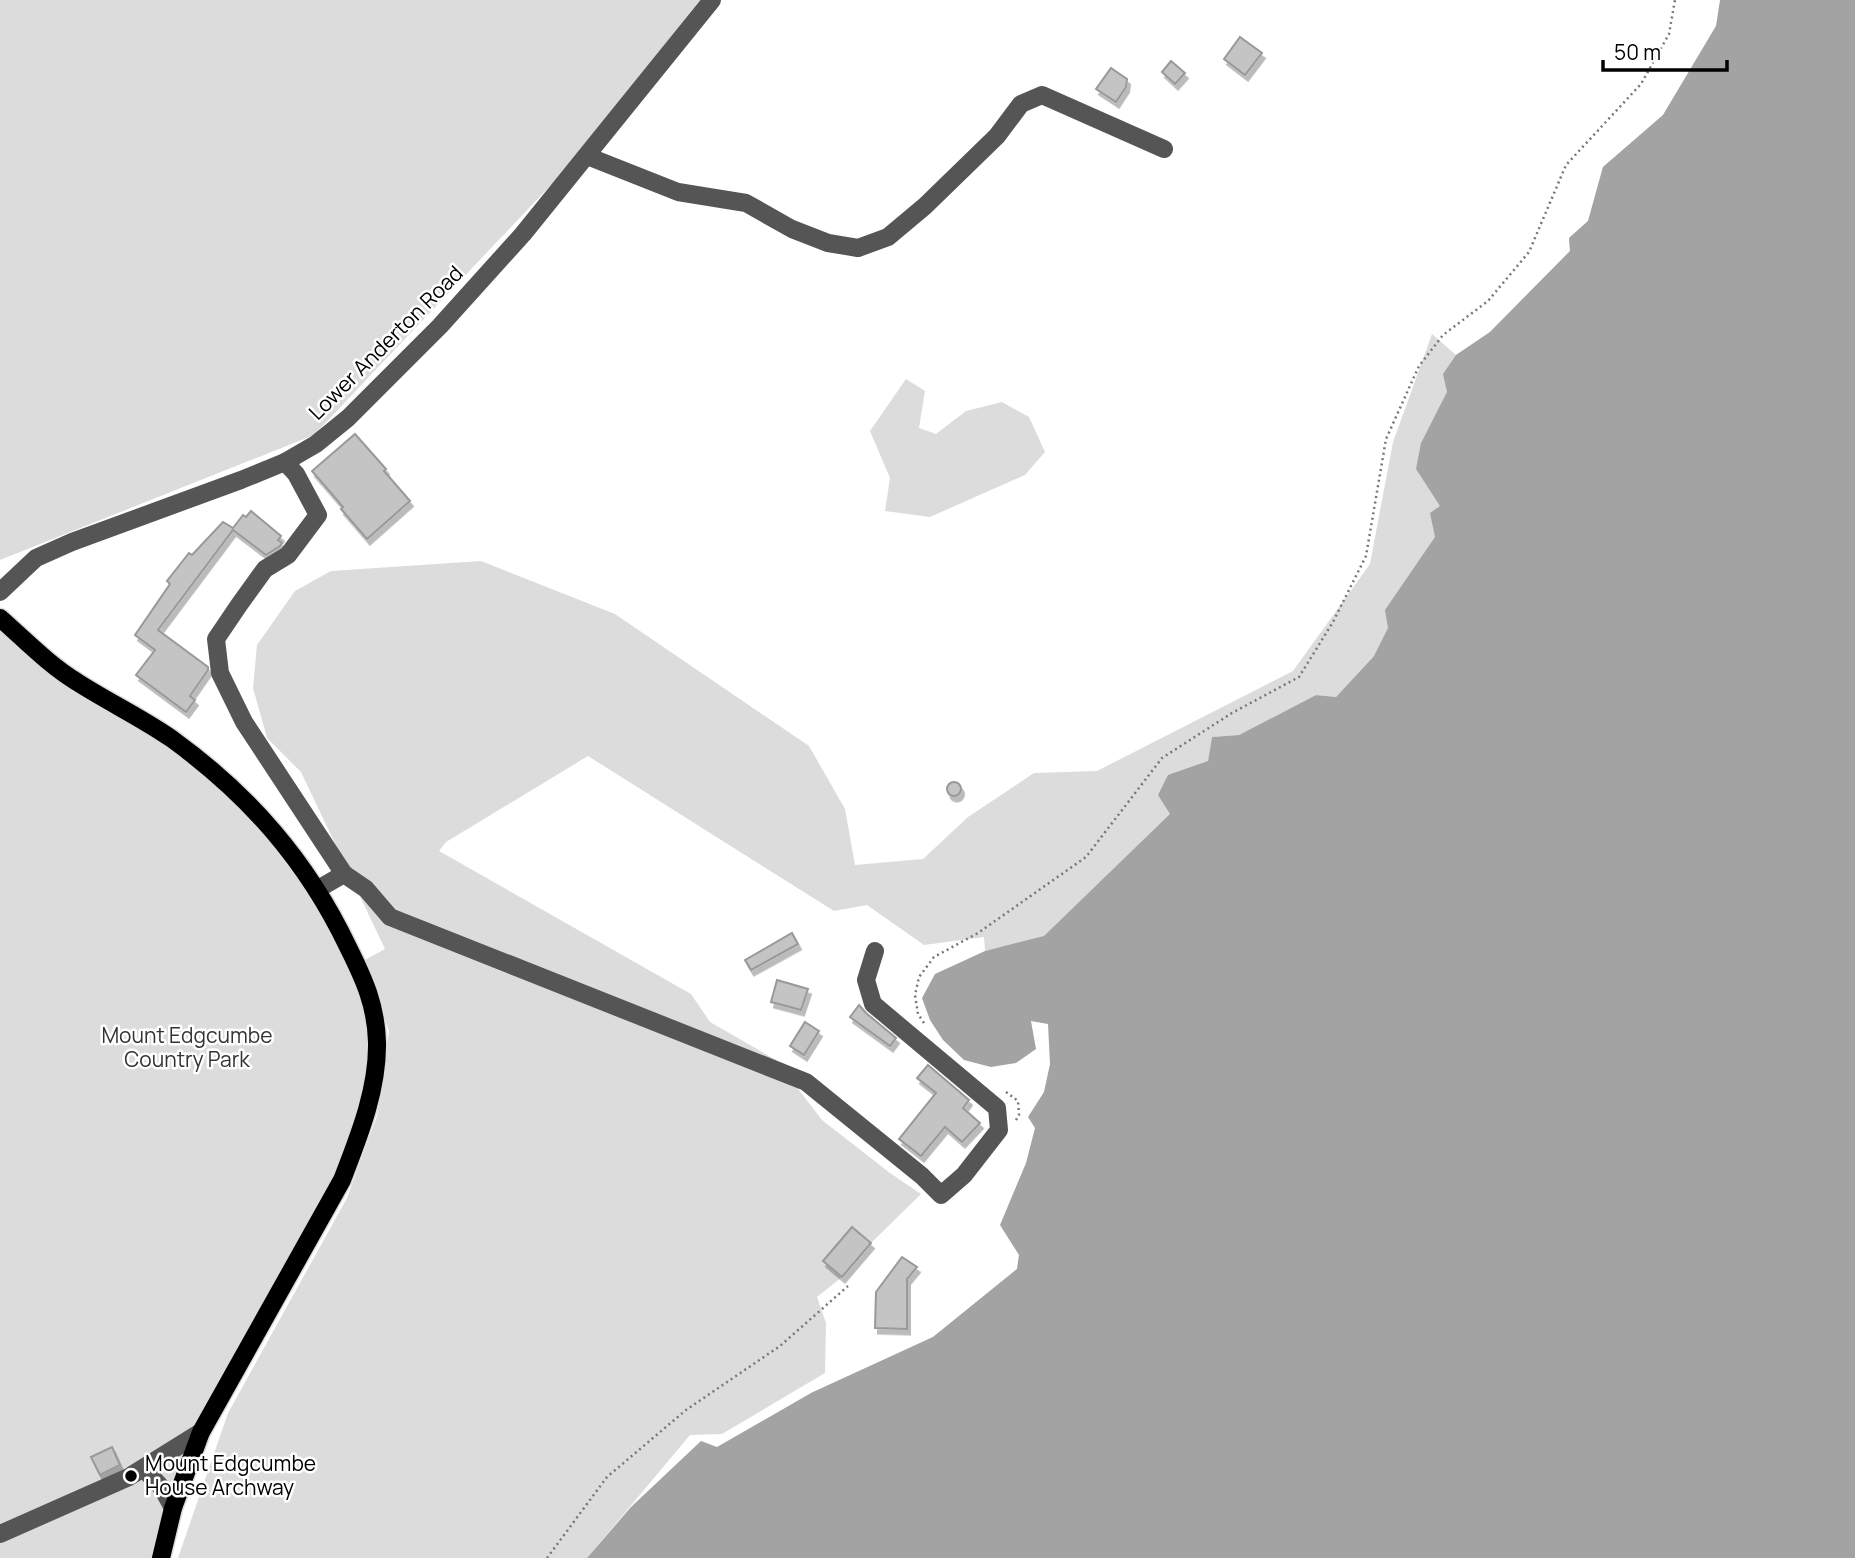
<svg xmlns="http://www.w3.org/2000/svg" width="1855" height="1558" viewBox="0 0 1855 1558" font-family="Manrope,sans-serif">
<defs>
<filter id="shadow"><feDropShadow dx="3" dy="5.5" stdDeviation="0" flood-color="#0004"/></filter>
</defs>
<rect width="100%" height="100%" fill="#fff"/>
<g fill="#dcdcdc" fill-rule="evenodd">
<polygon points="0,0 700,0 565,170 314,435 0,560"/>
<path d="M1855,0l-652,1333 -392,60 122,-56 84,-68 2,-14 46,-139 -21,-179 -59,14 -1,-14 -60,8 -57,-40 -33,6 -246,-155 -142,86 -7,9 252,143 19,28 66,38 46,60 68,53 31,21 -50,49 -19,-16 -29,34 19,16 -25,20 9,26 -1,50 -103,61 -32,1 -103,123h-409l50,-145 119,-215 30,-82 12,-85 -26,-70 22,-12 -84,-177 -34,-34 -14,-50 4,-43 38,-54 36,-20 150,-10 134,53 194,132 36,63 10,56 68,-6 45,-42 66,-44 63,-2 196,-100 77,-107 23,-122 39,-108 24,21 34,-23 80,-81 -1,-13 19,-17 15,-54 60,-52 53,-89zM1373,657l-5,57 -160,47 4,-24 27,-2 77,-40 20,2z"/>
<polygon points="906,379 925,391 919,428 936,434 966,411 1002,402 1029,417 1045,452 1025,475 930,517 885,511 890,478 870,431"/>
<polygon points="0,618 134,716 282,841 374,1011 359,1137 201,1432 161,1558 0,1558"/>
</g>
<polygon fill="#a3a3a3" points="1720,0 1855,0 1855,1558 587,1558 631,1507 701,1441 717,1447 811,1393 933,1337 1017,1269 1019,1255 1000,1225 1026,1163 1035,1128 1028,1117 1044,1092 1050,1064 1048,1024 1031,1021 1036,1049 1016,1063 991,1067 964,1060 943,1040 930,1020 922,998 935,974 985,951 1044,936 1170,814 1158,795 1168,775 1208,761 1212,737 1239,735 1316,695 1336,697 1374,656 1388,628 1385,610 1435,537 1430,513 1440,506 1416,469 1421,443 1447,392 1443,374 1456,355 1490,332 1570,251 1569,238 1588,221 1603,167 1663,115 1716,26"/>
<g fill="#c4c4c4" stroke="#999" stroke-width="2" filter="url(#shadow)">
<polygon points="1240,37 1262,53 1245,75 1224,59"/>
<polygon points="1171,61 1185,73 1175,84 1162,72"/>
<polygon points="1111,68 1127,79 1126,87 1116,102 1096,89"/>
<polygon points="355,434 386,469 384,471 410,501 367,539 341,509 343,507 312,471"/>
<polygon points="251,511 281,536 278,540 282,543 280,546 266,555 233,530 158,630 208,667 208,670 190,696 195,700 186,712 136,675 155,650 135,635 170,584 167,581 189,553 192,555 223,522 233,528 243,515 246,517"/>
<circle cx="954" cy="789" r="7"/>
<polygon points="792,933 798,944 751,970 745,960"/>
<polygon points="777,980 808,989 801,1010 771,1002"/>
<polygon points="859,1005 866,1013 896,1038 890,1046 850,1017"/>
<polygon points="805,1022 819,1031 804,1055 790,1046"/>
<polygon points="928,1065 969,1100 963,1108 980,1123 962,1142 945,1127 921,1156 899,1139 936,1093 917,1078"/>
<polygon points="852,1227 871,1243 842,1277 823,1261"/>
<polygon points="902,1257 917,1267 907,1279 907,1329 875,1328 876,1292"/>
<polygon points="112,1447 120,1465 100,1475 91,1457"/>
</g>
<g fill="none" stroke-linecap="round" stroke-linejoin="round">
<g stroke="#dbdbdb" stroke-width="21">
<path id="major" d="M0,618c25,22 49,47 77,64 31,20 65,36 95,57 77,56 135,122 176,208 16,32 28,58 29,95 1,47 -18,94 -35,138l-141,252 -28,76 -12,50"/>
</g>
<g stroke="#777" stroke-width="2.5" stroke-dasharray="2 3.5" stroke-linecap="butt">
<polyline points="924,1023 918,1014 915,995 919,977 934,957 978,933 1086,857 1162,758 1232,713 1299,677 1333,622 1366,556 1386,439 1419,366 1443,335 1488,301 1529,252 1566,165 1641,84 1669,34 1675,0"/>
<polyline points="1006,1092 1018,1101 1019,1115 1016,1120"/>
<polyline points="547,1558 607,1477 686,1410 780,1346 848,1286"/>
</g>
<g stroke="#555" stroke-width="18">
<polyline points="587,156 678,192 746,203 792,229 828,243 858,248 888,237 925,206 997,136 1021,104 1042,95 1164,149"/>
<polyline points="285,462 296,474 318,515 288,555 265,569 239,605 216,639 220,673 244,722 344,874"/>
<polyline points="0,592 36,558 72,542 241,480 285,462 316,444 348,418 440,326 523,234 712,0"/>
<polyline points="318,889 344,874 366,889 390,917 806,1082 922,1176 941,1195 964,1175 999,1130 997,1108 873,1004 866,980 875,951"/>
<polyline points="144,1469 162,1488 173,1508"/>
<polyline points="132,1475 201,1432"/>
<polyline points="0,1534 129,1477"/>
</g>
<use href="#major" stroke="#000" stroke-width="18"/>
</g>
<circle fill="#000" stroke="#fff" stroke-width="2.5" cx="131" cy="1476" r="7"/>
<g text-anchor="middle" stroke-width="5" stroke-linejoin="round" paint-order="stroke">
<g font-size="21" fill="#000" stroke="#fff">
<text transform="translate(386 343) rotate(-45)" y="7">Lower Anderton Road</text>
</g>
<g font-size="21" fill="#333" stroke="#fff">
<text x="187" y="1043">Mount Edgcumbe<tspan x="187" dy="24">Country Park</tspan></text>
</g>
<g font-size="21" fill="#000" stroke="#fff" text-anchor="start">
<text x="145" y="1471">Mount Edgcumbe<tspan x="145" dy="24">House Archway</tspan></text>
</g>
</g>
<path d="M1603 60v10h124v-10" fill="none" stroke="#000000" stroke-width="3.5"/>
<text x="1614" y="60" font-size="21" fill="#000000" stroke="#ffffff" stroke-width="5" paint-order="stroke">50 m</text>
</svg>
